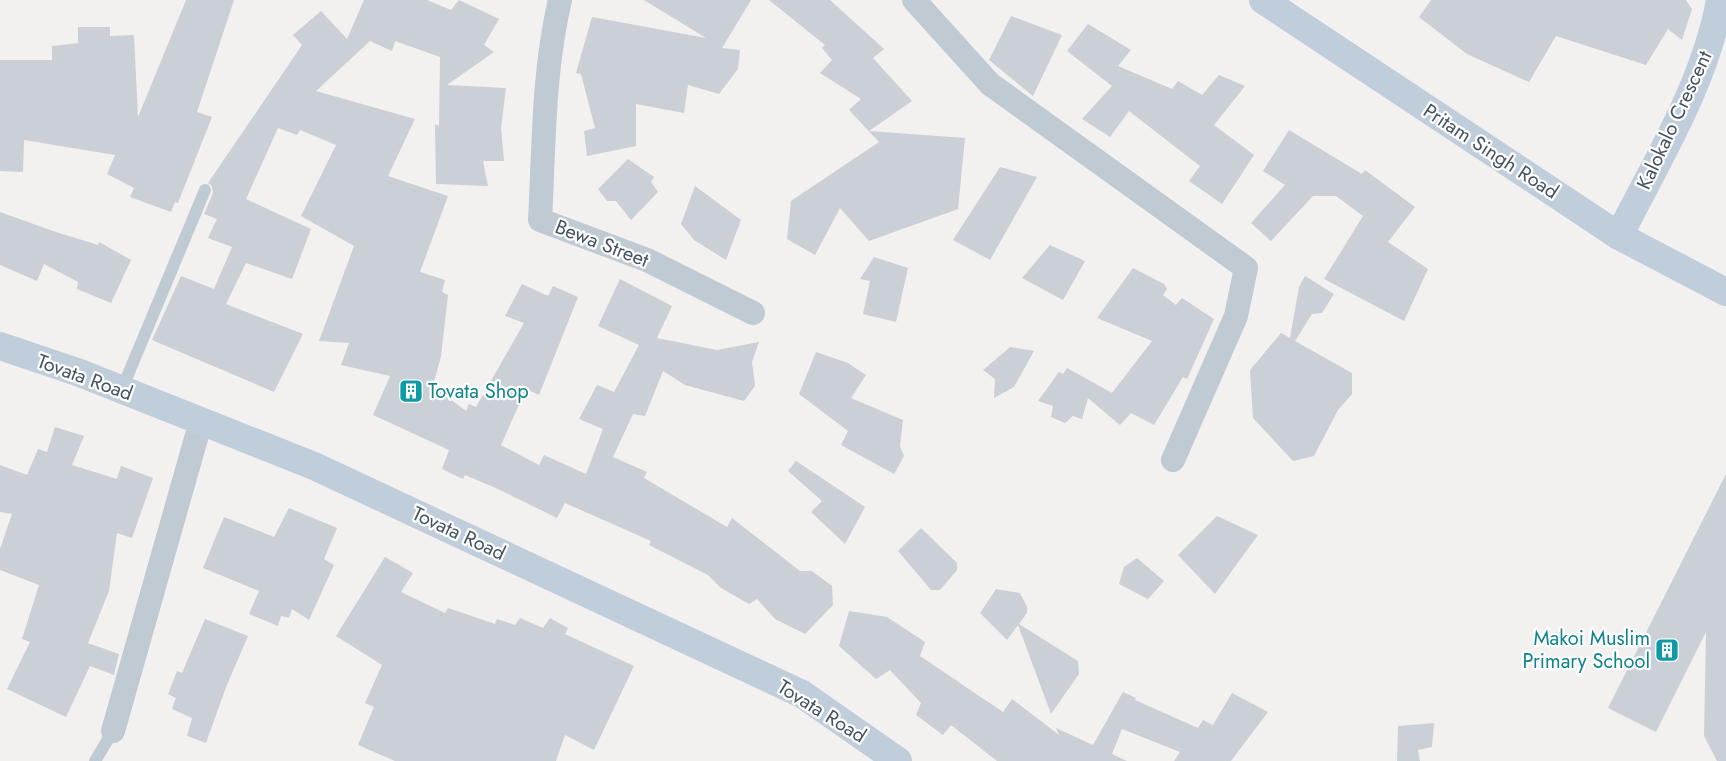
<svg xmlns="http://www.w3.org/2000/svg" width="1726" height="761" viewBox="0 0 1726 761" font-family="Jost,sans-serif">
<rect width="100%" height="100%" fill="#f3f0f0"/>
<g fill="#cbcfd6">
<polygon points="186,0 234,0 197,112 212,117 178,203 175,202 171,212 130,197 134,188 107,174 115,155 24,140 23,172 0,171 0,60 52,60 52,46 78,43 78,27 110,27 110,36 134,35 138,117"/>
<polygon points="364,0 427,0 451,10 459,0 499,19 484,45 494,52 447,85 506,88 501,128 504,161 483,161 488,186 436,184 435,124 439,126 440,57 395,41 392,51 370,41 316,91 415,119 388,176 448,196 420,272 445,280 442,292 448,295 441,356 433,386 466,411 469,404 476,407 524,323 505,316 522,284 548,296 553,286 578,297 539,395 526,389 501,445 539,465 544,455 586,474 603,429 579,419 597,385 614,392 639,345 598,326 620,279 672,306 657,338 717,350 759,342 752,362 755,386 744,401 685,385 663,371 645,416 633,414 613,457 647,472 644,478 727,527 732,518 800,571 812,571 832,586 833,605 805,634 775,619 757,599 749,604 721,588 708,575 649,545 651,541 565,503 557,518 498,489 465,475 463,479 442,469 449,450 373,415 390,376 341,365 349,343 319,341 354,246 301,216 336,145 300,130 297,135 278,128 246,199 311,229 292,279 246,263 226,304 303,334 274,392 152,340 181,276 214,289 232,247 208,238 217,219 204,214 213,193 212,186 208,183 302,45 293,35 321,11 347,39"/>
<polygon points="644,0 751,0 722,48 740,50 738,69 719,94 688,85 684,113 636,104 636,146 587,156 584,131 595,128 581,74 576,73 592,17 706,38"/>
<polygon points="769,0 830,0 884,49 873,58 912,101 869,131 965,138 958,209 869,241 840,208 815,255 787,239 791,201 879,142 849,110 861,99 820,73 832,60 822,48 825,45"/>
<polygon points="1431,0 1686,0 1692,9 1682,40 1668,29 1646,65 1556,36 1529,82 1467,54 1419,17"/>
<polygon points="1011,16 1062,35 1033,96 989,60"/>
<polygon points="1088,24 1131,50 1118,66 1172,89 1178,81 1202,95 1219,75 1245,86 1214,125 1254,155 1222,204 1189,181 1200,166 1129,111 1110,137 1082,119 1112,86 1067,51"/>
<polygon points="1289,130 1362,174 1365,170 1415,207 1388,242 1428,269 1404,321 1324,279 1363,216 1336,196 1313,196 1271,241 1251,223 1285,185 1263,171"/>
<polygon points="628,159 654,177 651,182 658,192 631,220 616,201 607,201 598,189"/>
<polygon points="1000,167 1037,177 990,260 953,240"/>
<polygon points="695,186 741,220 726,260 694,240 681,224"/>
<polygon points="0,212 56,232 98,245 99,242 131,260 111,303 77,289 78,282 44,264 37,281 0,265"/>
<polygon points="1050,245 1085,261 1063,300 1022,278"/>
<polygon points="874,257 908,268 896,322 863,314 870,281 860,279"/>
<polygon points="1133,268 1164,284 1167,289 1163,295 1176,305 1182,298 1214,319 1187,379 1183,377 1154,425 1131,413 1120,425 1088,398 1082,419 1073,416 1065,423 1051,417 1053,406 1038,401 1059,372 1063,374 1067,368 1112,393 1152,341 1097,318"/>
<polygon points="1305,276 1334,294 1322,313 1312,314 1295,341 1352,373 1352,394 1338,410 1314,456 1293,461 1253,418 1250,370 1281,333 1290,338 1299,287"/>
<polygon points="1010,347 1034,351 1014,387 994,398 995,379 983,370"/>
<polygon points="816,352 848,363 866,375 851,398 903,420 900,446 904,456 894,474 841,445 848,431 799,394"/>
<polygon points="55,427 84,436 72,465 117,479 121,466 153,478 132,538 117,533 109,591 88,643 119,654 114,675 90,666 66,717 7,689 30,642 22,639 39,585 0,570 0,549 12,514 0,512 0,465 27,475 38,449 47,452"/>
<polygon points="796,461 865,507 845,544 811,512 822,501 788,471"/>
<polygon points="1726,474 1726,761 1717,761 1704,736 1706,632 1656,732 1608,708"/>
<polygon points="289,508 337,528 324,559 334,565 309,620 292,609 289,618 281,616 278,626 249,614 259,591 203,568 224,517 274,537"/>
<polygon points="1217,516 1258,535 1215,594 1178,555"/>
<polygon points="921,528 957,563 957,570 940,590 931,590 898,551"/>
<polygon points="385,557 413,573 401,592 445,613 448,608 495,624 497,619 515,625 520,618 543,628 550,618 568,628 565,634 634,666 594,750 565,735 556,761 395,761 358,745 374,707 365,703 382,665 336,636"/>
<polygon points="1137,558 1164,581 1148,599 1119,584 1124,567"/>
<polygon points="996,589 1020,593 1027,607 1027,613 1019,624 1078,661 1079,674 1051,714 1018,625 1007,640 980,613"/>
<polygon points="849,611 887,617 925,642 920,656 1003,712 1012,699 1059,735 1056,728 1093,745 1123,692 1136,698 1135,700 1198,728 1203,720 1213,725 1232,693 1268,712 1231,761 1174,761 1180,752 1122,729 1112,754 1127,761 997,761 951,725 943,735 916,715 921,703 890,670 876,679 839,646"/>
<polygon points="205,619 248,636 226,687 206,743 187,736 192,718 172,709 176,698 168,694 177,671 182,673"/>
<polygon points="1434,723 1432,747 1418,750 1420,761 1397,761 1398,726"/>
</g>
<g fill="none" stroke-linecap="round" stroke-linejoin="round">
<g stroke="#bfcad3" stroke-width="12">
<polyline points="122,389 205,190"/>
<polyline points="95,761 113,731"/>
</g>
<g stroke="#bfcad3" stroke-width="24">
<path d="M560,0c-17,72 -16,146 -20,220l107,40 106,53"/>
<polyline points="914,0 990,84 1246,268 1236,316 1173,460"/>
<polyline points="113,731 201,421"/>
</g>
<g stroke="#c0cddb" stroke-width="28">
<polyline points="1263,0 1619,236 1726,292"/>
<path d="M1619,236c38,-76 86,-152 101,-236"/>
<polyline points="0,346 80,373 314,466 802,694 898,761"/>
</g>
</g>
<defs>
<g id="building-square" transform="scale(1.25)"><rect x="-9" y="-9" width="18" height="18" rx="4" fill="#0f9aa8" stroke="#fff"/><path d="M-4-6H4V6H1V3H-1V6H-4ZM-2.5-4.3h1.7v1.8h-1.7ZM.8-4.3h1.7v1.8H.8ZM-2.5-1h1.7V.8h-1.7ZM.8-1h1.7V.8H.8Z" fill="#fff"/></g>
</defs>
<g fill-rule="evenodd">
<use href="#building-square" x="411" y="391"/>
<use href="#building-square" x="1667" y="650"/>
</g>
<g text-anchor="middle" stroke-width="4.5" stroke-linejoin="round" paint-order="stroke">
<g font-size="20" fill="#455360" stroke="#fff">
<text transform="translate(1674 120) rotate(-65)" y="7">Kalokalo Crescent</text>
<text transform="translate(1491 151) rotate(33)" y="7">Pritam Singh Road</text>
<text transform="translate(602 243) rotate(21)" y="7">Bewa Street</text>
<text transform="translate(85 377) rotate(20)" y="7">Tovata Road</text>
<text transform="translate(459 533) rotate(25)" y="7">Tovata Road</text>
<text transform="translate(822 711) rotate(32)" y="7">Tovata Road</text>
</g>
<g font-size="20" fill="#0d838f" stroke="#fff" text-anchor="start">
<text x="428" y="398">Tovata Shop</text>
<text x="1650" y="645" text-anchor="end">Makoi Muslim<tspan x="1650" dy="23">Primary School</tspan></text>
</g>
</g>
</svg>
